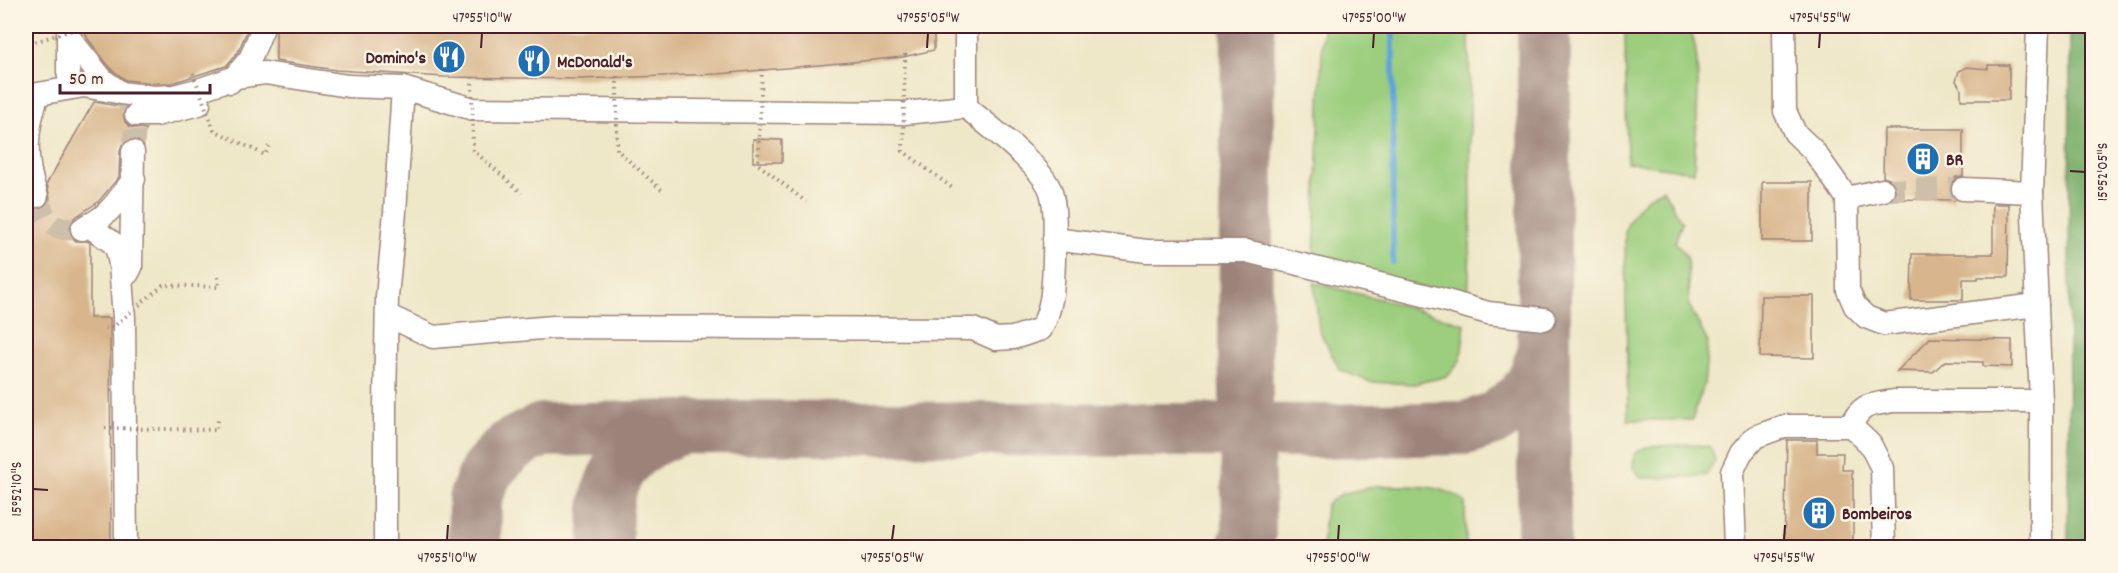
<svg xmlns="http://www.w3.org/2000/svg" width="2118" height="573" viewBox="0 0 2118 573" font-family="Dekko,sans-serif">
<rect width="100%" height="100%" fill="#fcf5e5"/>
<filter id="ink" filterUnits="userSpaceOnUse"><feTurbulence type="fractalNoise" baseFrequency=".0167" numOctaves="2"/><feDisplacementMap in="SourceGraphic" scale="12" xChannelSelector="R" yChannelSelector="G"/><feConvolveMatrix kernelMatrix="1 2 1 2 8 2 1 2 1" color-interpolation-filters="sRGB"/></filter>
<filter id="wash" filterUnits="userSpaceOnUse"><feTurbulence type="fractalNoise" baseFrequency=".008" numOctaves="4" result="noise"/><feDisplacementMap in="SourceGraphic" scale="24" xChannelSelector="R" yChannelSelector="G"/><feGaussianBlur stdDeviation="1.35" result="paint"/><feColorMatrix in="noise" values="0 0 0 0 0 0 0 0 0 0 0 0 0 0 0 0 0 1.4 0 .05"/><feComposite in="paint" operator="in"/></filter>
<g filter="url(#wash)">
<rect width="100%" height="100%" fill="#eee7c8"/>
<g fill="#9cce7e" stroke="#737654" stroke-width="1.5">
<polygon points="1323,26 1469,26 1471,221 1468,299 1314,261"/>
<path d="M1625,26h63c17,26 7,113 6,146l-67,-10z"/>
<path d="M1663,189l19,34 -7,19 12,15 2,48 19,38 -4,41 -12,36h-64l-3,-190c9,-20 18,-32 38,-41z"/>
<polygon points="1314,283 1384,300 1465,324 1461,359 1448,376 1414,384 1370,382 1340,370 1319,330"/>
<polygon points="1692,444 1711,447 1715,461 1706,475 1690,477 1641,478 1633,467 1634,454 1646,447"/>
<path d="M1376,486c30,1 65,-5 89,16l1,45h-144l4,-42 15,-11z"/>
</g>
<polygon fill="#7db16d" stroke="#64684c" stroke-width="1.5" points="2070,26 2092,26 2092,548 2068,547"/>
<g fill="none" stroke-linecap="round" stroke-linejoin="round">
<polyline stroke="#5ca4d2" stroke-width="6" points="1393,26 1393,262"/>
<g stroke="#9c837a" stroke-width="54">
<polyline points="474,548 475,499 487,470 511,445 542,430 691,427 1323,431 1466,428 1496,418 1522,398 1532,384 1543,356"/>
<path d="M606,548c0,-17 -2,-36 2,-51 8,-40 39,-57 74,-70"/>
<polyline points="1243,548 1249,534 1245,346 1248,26"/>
<polyline points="1544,548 1544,26"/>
</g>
</g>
<g id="blocks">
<g fill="#d8b58c">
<polygon points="82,26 249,26 238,52 226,66 172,83 154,83 126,80 112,70 88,39"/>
<polygon points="276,26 934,26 934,50 903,57 852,62 718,74 580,79 444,77 336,70 276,61"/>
<polygon points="1988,65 2009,65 2009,100 1961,100 1961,89 1956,81 1959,71 1967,67 1988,69"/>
<polygon points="94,102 125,107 123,114 125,122 130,127 147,129 140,140 133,139 126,141 122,145 120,152 119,177 98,202 74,218 70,224 69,229 71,236 76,241 87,241 90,243 90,318 110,318 111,548 26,548 26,303 31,303 32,225 35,209 42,208 48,204 50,199 47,183"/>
<polygon points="1884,129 1963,129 1963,176 1956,177 1951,182 1950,188 1951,195 1955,200 1893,199 1896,193 1896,187 1893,180 1883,177"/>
<polygon points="753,139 782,140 782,162 753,162"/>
<rect x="1762" y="182" width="50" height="59"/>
<polygon points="1993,204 2009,204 2008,277 1978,277 1978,279 1963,279 1963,300 1911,300 1912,254 1993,254"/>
<polygon points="1761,296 1814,296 1814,358 1760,357"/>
<polygon points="1930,338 2012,340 2012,367 1983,366 1983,362 1945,361 1933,372 1897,371"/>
<polygon points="1787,440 1817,440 1817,453 1843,453 1842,470 1852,470 1852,479 1853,479 1853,548 1784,548"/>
</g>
</g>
</g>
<g filter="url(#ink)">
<use href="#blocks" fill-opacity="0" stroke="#9c837a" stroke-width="1.5"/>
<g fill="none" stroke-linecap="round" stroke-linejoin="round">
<g stroke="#cdbfa9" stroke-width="22" stroke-dasharray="22 11" stroke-linecap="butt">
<polyline points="126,100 136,115 133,152"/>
<polyline points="1883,190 1963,189"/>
<path d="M37,196c8,26 15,36 45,33"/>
</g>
<g stroke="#9c837a" stroke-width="25">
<g id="minor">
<polyline points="1784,26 1785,111 1795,133 1813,150 1847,198 1848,290 1855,306 1866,317 1884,324 2037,305"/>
<polyline points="68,33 68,71 71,88"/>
<polyline points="68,36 103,80 121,93 154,97 174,96 201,89 236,77 265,73 348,86 403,88"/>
<polyline points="230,82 250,59 262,30"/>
<polyline points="966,107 966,26"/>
<polyline points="136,115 156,115 199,104"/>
<polyline points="1963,189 2032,192 2041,401 2041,548"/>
<polyline points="2032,192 2038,26"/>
<path d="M37,196c-14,-35 -11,-67 1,-102l46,-8 33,6"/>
<polyline points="1847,198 1883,190"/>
<path d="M88,225c20,-7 33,-30 46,-46"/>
<polyline points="82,229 88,225 113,243 117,250 120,264 124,318 126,548"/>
<polyline points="1054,239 1147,251 1246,251 1440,299 1488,313 1544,319"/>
<polyline points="128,273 131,267 133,152"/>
<path d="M1851,426c10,-23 19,-21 43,-25h147"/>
<path d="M385,548v-142l2,-109 8,-85 8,-124 70,21 431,4 62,-6c21,18 77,59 85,85 6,21 3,48 3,69 -1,25 -1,46 -13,68l-28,9 -17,1 -23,-10 -419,-2 -121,10 -46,-22"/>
<polyline points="1735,548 1732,472 1741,453 1755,437 1785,426 1851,426 1870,444 1882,468 1884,548"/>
</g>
</g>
<use href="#minor" stroke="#fff" stroke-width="22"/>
<g stroke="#9c837a" stroke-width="4" stroke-dasharray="1.5 4.5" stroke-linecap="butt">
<polyline points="26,35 34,42 85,26"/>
<polyline points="905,54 903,151 955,190"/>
<polyline points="762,69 758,164 806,202"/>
<polyline points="193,73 214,130 265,155 269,146"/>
<polyline points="617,76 617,150 664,192"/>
<polyline points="472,77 473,150 522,193"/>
<polyline points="105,328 113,327 163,285 219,287 218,277"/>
<polyline points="105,428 217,430 218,420"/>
</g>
</g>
</g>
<path fill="none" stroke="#4a1f2b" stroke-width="2" d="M481,48l1,-15M927,48l1,-15M1373,48l1,-15M1819,48l1,-15M2070,171l15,1M33,489l15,1M447,540l1,-15M892,540l2,-15M1338,540l1,-15M1784,540l1,-15"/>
<defs>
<g id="restaurant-disc" transform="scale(1.725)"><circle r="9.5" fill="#1f6fb2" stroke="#fcf5e5"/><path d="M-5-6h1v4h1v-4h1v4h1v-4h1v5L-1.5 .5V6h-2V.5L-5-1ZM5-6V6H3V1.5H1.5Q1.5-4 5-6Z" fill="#fff"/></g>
<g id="building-disc" transform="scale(1.725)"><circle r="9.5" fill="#1f6fb2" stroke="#fcf5e5"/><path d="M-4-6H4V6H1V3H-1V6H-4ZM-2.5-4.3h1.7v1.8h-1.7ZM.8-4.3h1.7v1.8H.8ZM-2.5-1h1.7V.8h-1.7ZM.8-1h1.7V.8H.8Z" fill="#fff"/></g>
</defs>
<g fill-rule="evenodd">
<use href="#restaurant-disc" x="449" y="57"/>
<use href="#restaurant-disc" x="534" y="61"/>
<use href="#building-disc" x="1923" y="159"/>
<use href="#building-disc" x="1819" y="513"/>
</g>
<g text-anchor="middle" stroke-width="5" stroke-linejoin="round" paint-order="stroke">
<g font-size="18" font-weight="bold" fill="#4a1f2b" stroke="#fcf5e5" text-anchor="start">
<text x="426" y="63" text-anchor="end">Domino's</text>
<text x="557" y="67">McDonald's</text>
<text x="1946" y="165">BR</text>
<text x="1842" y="519">Bombeiros</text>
</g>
</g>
<rect width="2118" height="573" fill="none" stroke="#fcf5e5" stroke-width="66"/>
<path d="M60 84v9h150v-9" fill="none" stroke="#4a1f2b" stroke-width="3"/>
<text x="69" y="84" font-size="18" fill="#4a1f2b" stroke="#fcf5e5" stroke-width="4.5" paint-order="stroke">50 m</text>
<rect x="33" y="33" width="2052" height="507" fill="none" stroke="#4a1f2b" stroke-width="2"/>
<g font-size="15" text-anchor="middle" fill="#4a1f2b">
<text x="482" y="22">47°55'10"W</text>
<text x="928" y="22">47°55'05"W</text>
<text x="1374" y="22">47°55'00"W</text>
<text x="1820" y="22">47°54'55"W</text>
<text transform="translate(2102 172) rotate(-90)" y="5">15°52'05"S</text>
<text transform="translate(16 489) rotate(-90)" y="5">15°52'10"S</text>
<text x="447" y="562">47°55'10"W</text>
<text x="892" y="562">47°55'05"W</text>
<text x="1338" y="562">47°55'00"W</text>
<text x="1784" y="562">47°54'55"W</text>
</g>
</svg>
